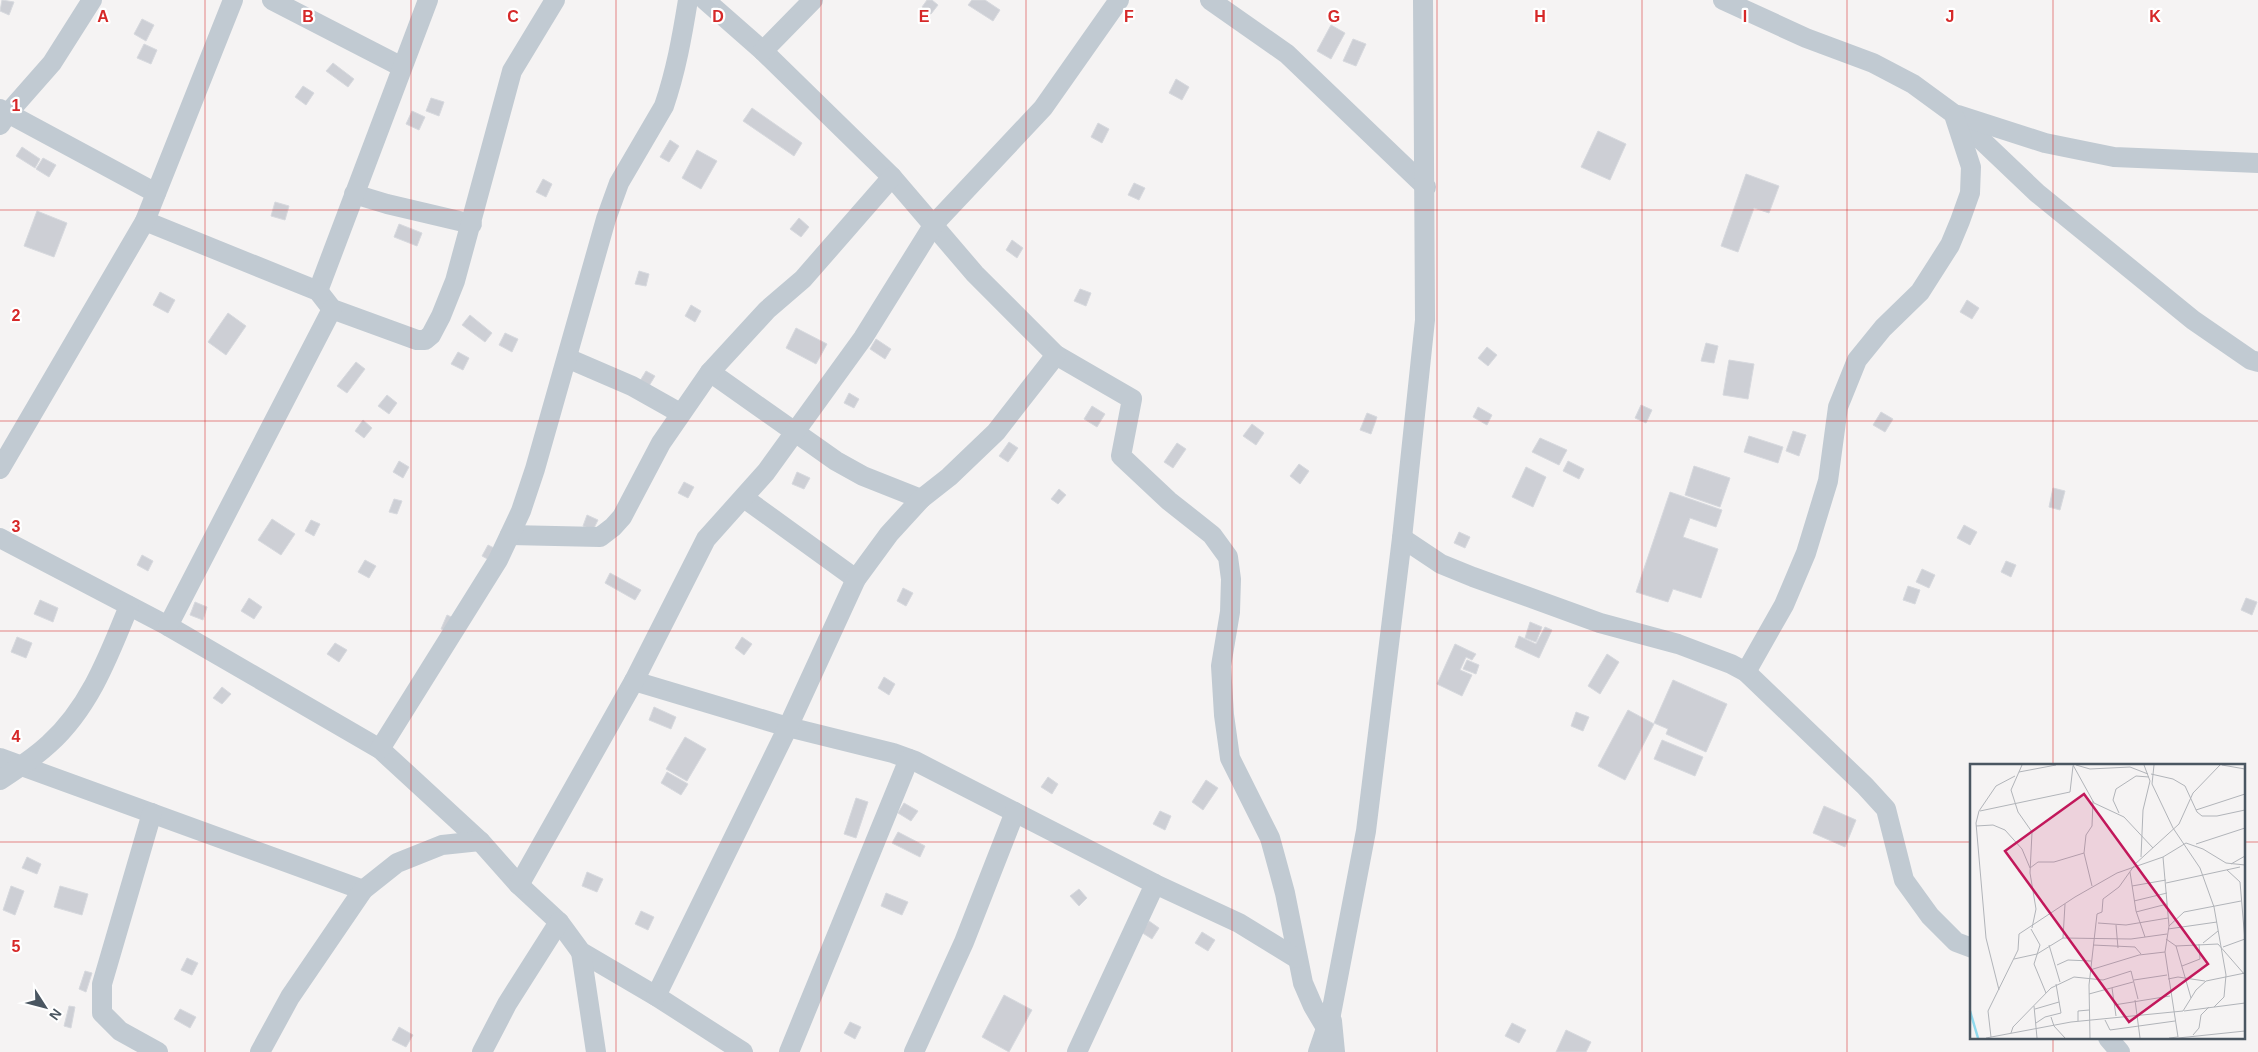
<svg xmlns="http://www.w3.org/2000/svg" width="2258" height="1052" viewBox="0 0 2258 1052" font-family="Arial,sans-serif">
<rect width="100%" height="100%" fill="#f5f3f3"/>
<g fill="#cdcfd5" stroke="#d7d9de">
<polygon points="2,0 14,2 9,15 0,11"/>
<polygon points="927,0 932,0 938,5 931,14 922,7"/>
<polygon points="972,0 985,0 1000,10 993,21 968,5"/>
<polygon points="142,19 154,25 146,41 134,34"/>
<polygon points="1331,25 1345,33 1331,59 1317,51"/>
<polygon points="1353,39 1366,44 1356,66 1343,61"/>
<polygon points="144,44 157,50 151,64 137,58"/>
<polygon points="333,63 354,79 348,87 326,71"/>
<polygon points="1176,79 1189,87 1182,100 1169,93"/>
<polygon points="303,86 314,93 306,105 295,97"/>
<polygon points="431,98 444,102 439,116 426,111"/>
<polygon points="752,108 802,143 794,156 743,121"/>
<polygon points="412,111 425,117 419,130 406,124"/>
<polygon points="1098,123 1109,129 1102,143 1091,137"/>
<polygon points="1598,131 1626,144 1610,180 1581,167"/>
<polygon points="670,140 679,146 669,162 660,157"/>
<polygon points="22,147 40,159 35,168 16,156"/>
<polygon points="697,150 717,161 701,189 682,178"/>
<polygon points="43,158 56,165 49,177 36,169"/>
<polygon points="1746,174 1779,186 1769,213 1754,208 1738,252 1721,246"/>
<polygon points="543,179 552,184 546,197 536,192"/>
<polygon points="1134,183 1145,188 1139,200 1128,195"/>
<polygon points="275,202 289,206 285,220 271,216"/>
<polygon points="37,211 67,223 54,257 24,246"/>
<polygon points="799,218 809,227 801,237 790,229"/>
<polygon points="399,224 422,233 417,246 394,237"/>
<polygon points="1012,240 1023,248 1017,258 1006,250"/>
<polygon points="639,271 649,274 646,286 635,284"/>
<polygon points="1080,289 1091,293 1086,306 1074,301"/>
<polygon points="160,292 175,300 168,313 153,305"/>
<polygon points="1967,300 1979,308 1972,319 1960,312"/>
<polygon points="691,305 701,311 695,322 685,316"/>
<polygon points="228,313 246,326 226,355 208,342"/>
<polygon points="470,315 492,333 485,342 462,325"/>
<polygon points="796,328 827,344 816,364 786,348"/>
<polygon points="505,333 518,339 512,352 499,345"/>
<polygon points="876,339 891,349 885,359 870,349"/>
<polygon points="1706,343 1718,346 1714,363 1701,361"/>
<polygon points="1487,347 1497,355 1488,366 1478,358"/>
<polygon points="458,352 469,358 463,370 451,364"/>
<polygon points="1729,360 1754,364 1748,399 1723,395"/>
<polygon points="356,362 365,369 347,393 337,386"/>
<polygon points="646,371 655,376 649,386 640,381"/>
<polygon points="849,393 859,399 854,408 844,403"/>
<polygon points="387,395 397,403 389,414 378,406"/>
<polygon points="1641,405 1652,410 1646,423 1635,418"/>
<polygon points="1092,406 1105,414 1097,427 1084,419"/>
<polygon points="1478,407 1492,415 1487,425 1473,417"/>
<polygon points="1881,412 1893,419 1885,432 1873,425"/>
<polygon points="1367,413 1377,417 1371,434 1360,430"/>
<polygon points="363,420 372,428 364,438 355,431"/>
<polygon points="1252,424 1264,433 1256,445 1243,436"/>
<polygon points="1793,431 1806,435 1799,456 1786,451"/>
<polygon points="1749,436 1783,447 1778,463 1744,452"/>
<polygon points="1540,438 1567,450 1559,465 1532,452"/>
<polygon points="1009,442 1018,448 1008,462 999,456"/>
<polygon points="1177,443 1186,449 1173,468 1164,462"/>
<polygon points="399,461 409,467 403,478 393,472"/>
<polygon points="1568,461 1584,469 1579,479 1563,471"/>
<polygon points="1299,464 1309,471 1300,484 1290,476"/>
<polygon points="1694,466 1730,478 1720,507 1685,495"/>
<polygon points="1526,467 1546,477 1533,507 1512,497"/>
<polygon points="797,472 810,478 804,489 792,484"/>
<polygon points="684,482 694,487 688,498 678,493"/>
<polygon points="2053,488 2065,491 2060,510 2049,507"/>
<polygon points="1059,489 1066,495 1058,504 1051,499"/>
<polygon points="1670,492 1722,510 1716,527 1690,518 1683,537 1718,549 1701,598 1673,589 1668,602 1636,592"/>
<polygon points="394,499 402,501 397,514 389,512"/>
<polygon points="587,515 598,520 593,530 583,526"/>
<polygon points="272,519 295,534 281,555 258,540"/>
<polygon points="311,520 320,524 314,536 305,531"/>
<polygon points="1964,525 1977,532 1970,545 1957,538"/>
<polygon points="1459,532 1470,537 1465,548 1454,543"/>
<polygon points="488,545 500,551 493,562 482,556"/>
<polygon points="142,555 153,561 148,571 137,565"/>
<polygon points="365,560 376,566 369,578 358,572"/>
<polygon points="2006,561 2016,565 2011,577 2001,572"/>
<polygon points="1922,569 1935,575 1929,588 1916,582"/>
<polygon points="610,573 641,590 635,600 605,583"/>
<polygon points="1908,586 1920,590 1915,604 1903,600"/>
<polygon points="903,588 913,593 906,606 897,601"/>
<polygon points="249,598 262,607 254,619 241,611"/>
<polygon points="2246,598 2257,602 2252,615 2241,610"/>
<polygon points="40,600 58,608 53,622 34,614"/>
<polygon points="195,602 207,607 203,620 190,615"/>
<polygon points="447,615 458,620 452,633 441,629"/>
<polygon points="1530,622 1542,627 1536,642 1525,638"/>
<polygon points="1545,627 1552,630 1539,658 1515,647 1519,636 1536,644"/>
<polygon points="17,637 32,643 26,658 11,652"/>
<polygon points="742,637 752,644 744,655 735,648"/>
<polygon points="335,643 347,650 339,662 327,654"/>
<polygon points="1455,644 1476,654 1472,660 1466,657 1460,670 1472,675 1462,696 1437,684"/>
<polygon points="1607,654 1619,662 1600,694 1588,686"/>
<polygon points="1467,660 1479,665 1476,674 1463,669"/>
<polygon points="884,677 895,684 889,695 878,688"/>
<polygon points="1673,680 1727,704 1706,752 1666,734 1668,729 1654,723"/>
<polygon points="222,687 231,694 222,704 213,698"/>
<polygon points="654,707 676,717 671,729 649,720"/>
<polygon points="1628,710 1654,724 1625,780 1598,766"/>
<polygon points="1576,712 1589,717 1583,731 1571,726"/>
<polygon points="685,737 706,749 687,781 666,769"/>
<polygon points="1662,740 1703,757 1695,776 1654,759"/>
<polygon points="667,772 688,784 681,795 661,783"/>
<polygon points="1048,777 1058,784 1052,794 1041,787"/>
<polygon points="1206,780 1218,788 1203,810 1192,802"/>
<polygon points="856,798 868,802 856,838 844,834"/>
<polygon points="904,803 918,811 911,821 898,813"/>
<polygon points="1824,806 1856,820 1845,847 1813,833"/>
<polygon points="1160,811 1171,816 1165,830 1153,824"/>
<polygon points="898,832 925,846 920,857 892,843"/>
<polygon points="27,857 41,864 37,874 22,868"/>
<polygon points="587,872 603,879 597,892 582,886"/>
<polygon points="11,886 24,891 15,915 3,910"/>
<polygon points="60,886 88,894 82,915 54,907"/>
<polygon points="1079,889 1087,898 1079,906 1070,896"/>
<polygon points="886,893 908,902 902,915 881,906"/>
<polygon points="641,911 654,917 648,930 635,924"/>
<polygon points="1149,921 1159,928 1152,939 1141,932"/>
<polygon points="1202,932 1215,940 1208,951 1195,943"/>
<polygon points="187,958 198,963 192,975 181,970"/>
<polygon points="85,971 92,973 86,992 79,989"/>
<polygon points="1004,995 1032,1010 1009,1052 982,1037"/>
<polygon points="69,1006 75,1007 71,1028 64,1026"/>
<polygon points="180,1009 196,1017 190,1028 174,1019"/>
<polygon points="850,1022 861,1027 855,1039 844,1033"/>
<polygon points="1512,1023 1526,1030 1519,1043 1505,1036"/>
<polygon points="399,1027 413,1035 406,1047 392,1040"/>
<polygon points="1566,1030 1591,1042 1586,1052 1556,1052"/>
</g>
<g fill="none" stroke-linecap="round" stroke-linejoin="round">
<g stroke="#c1cad2" stroke-width="20">
<polyline points="272,0 402,67"/>
<polyline points="705,0 763,51 892,177 975,274 1056,355 1132,399 1121,456 1169,501 1212,535 1228,557 1231,579 1230,612 1221,666 1224,715 1230,758 1270,838 1285,893 1303,983 1313,1006 1326,1028"/>
<polyline points="1210,0 1287,54 1426,187"/>
<polyline points="1723,0 1806,38 1873,63 1913,84 1954,114 2037,193 2085,232 2193,320 2251,360 2258,362"/>
<polyline points="763,51 813,0"/>
<polyline points="0,109 156,193"/>
<polyline points="1958,115 2045,143 2114,157 2258,163"/>
<polyline points="0,125 8,113 52,63 92,0"/>
<polyline points="354,194 387,204 472,224"/>
<polyline points="145,221 318,291 332,309 417,340 425,340 431,335 441,316 455,281 512,71 555,0"/>
<polyline points="318,291 428,0"/>
<polyline points="567,358 632,386 680,413"/>
<polyline points="710,372 836,461 863,476 921,499"/>
<polyline points="0,469 145,221 233,0"/>
<polyline points="744,498 856,579"/>
<polyline points="510,535 600,537 613,527 622,517 661,443 710,372 767,310 803,279 892,177"/>
<polyline points="0,538 168,626 380,749 480,841 519,885 559,922 581,952 656,996 743,1052"/>
<polyline points="1402,538 1441,564 1473,577 1600,623 1678,644 1731,664 1746,672 1865,786 1886,809 1904,880 1930,916 1956,942 1972,948"/>
<polyline points="168,626 332,309"/>
<polyline points="1746,672 1784,605 1806,553 1828,481 1838,407 1857,360 1883,328 1920,292 1950,245 1960,221 1970,193 1971,167 1955,118"/>
<polyline points="634,681 788,727 893,753 915,761 1155,884 1239,923 1296,958"/>
<path d="M380,749l118,-189 23,-49 14,-42 71,-250 13,-36 45,-77c12,-35 18,-69 24,-106"/>
<polyline points="0,758 363,890"/>
<path d="M0,780c17,-11 34,-22 49,-36 41,-37 60,-89 80,-138"/>
<polyline points="152,813 102,984 102,1013 120,1031 158,1052"/>
<polyline points="519,885 634,681 706,539 766,472 863,338 934,224 1043,108 1119,0"/>
<polyline points="581,952 596,1052"/>
<polyline points="656,996 788,727 856,579 889,534 921,499 949,477 996,432 1056,355"/>
<polyline points="1332,1021 1335,1052"/>
<polyline points="2108,1038 2120,1052"/>
<polyline points="260,1052 290,997 363,890 397,863 442,845 480,841"/>
<polyline points="482,1052 507,1004 559,922"/>
<polyline points="789,1052 909,759"/>
<polyline points="914,1052 964,942 1015,812"/>
<polyline points="1077,1052 1155,884"/>
<polyline points="1318,1052 1331,1014 1366,831 1402,538 1425,320 1423,0"/>
</g>
</g>
<path fill="none" stroke="#d62828" stroke-width="1" stroke-opacity="0.55" d="M205,0v1052M411,0v1052M616,0v1052M821,0v1052M1026,0v1052M1232,0v1052M1437,0v1052M1642,0v1052M1847,0v1052M2053,0v766M0,210h2258M0,421h2258M0,631h2258M0,842h1972M2244,842h14M2053,1038v14"/>
<g transform="translate(1970 764)">
<rect width="275" height="275" fill="#f5f3f3"/>
<path fill="none" stroke="#90daee" stroke-width="2.5" d="M0,247l8,27"/>
<path fill="none" stroke="#b1b4b9" stroke-width="1" d="M52,1l-11,25 7,22 14,20 -2,41 6,36 -4,19M103,1l21,38 30,14 29,31M106,1l14,4 40,-2 18,7M184,1l-2,19 21,44 27,40 14,39 12,68 -2,22 -10,10M252,1l23,4M49,8l37,-7M181,10l22,5 12,7 12,26 5,4h15l28,-6M226,46l49,-16M10,47l90,-19 3,-26M149,49l-6,-13 3,-11 20,-13 13,1M6,62l17,-1 12,5 17,19 8,19 8,-6h16l30,-9M226,80l49,-16M171,93l2,-47 7,-29 -6,-16M193,93l6,69 -4,26 13,85 -9,1M261,100l14,-8M164,101l45,-41 14,-31 27,-28M257,106l13,12 5,59M160,108l6,39 9,26M196,119l74,-16M122,122l-8,-33 2,-18 6,-9 1,-25M162,122l34,-6M164,137l33,-8M166,148l31,-8M128,159l28,2 42,-7M146,161l2,23M199,162l15,-14 57,-11M61,165l9,16 -6,19 12,29M198,165l49,-7M93,174l2,-34M196,175l10,7 42,-2 27,31M233,179l15,-12M79,181l11,37M123,181l42,2 6,7M206,182l15,52M253,183l22,-8M44,195l23,-5 26,-16 68,1 36,-5M87,201l11,-5 23,1M212,202l18,-7 -1,-15M120,206l49,-15 26,-3M198,215l10,-2 27,4M164,216l33,-5M142,224l4,28M29,226l-13,-52 -10,-115 3,-12 17,-25 19,-10M119,230l44,-12M165,236l5,38M144,241l56,-9M64,242l3,32M65,245l24,-7M214,247l61,-8M81,253l3,9 11,12M135,256l5,10 65,-9M108,257v-10l11,-1M66,259l9,-6 16,-4 -5,-29M41,269l2,-6 38,-39 23,-11 29,3 28,-9 7,28M223,271l6,-7 2,-13 8,-8M21,273l-3,-26 30,-61 1,-16 56,-37 42,-24 46,-16 23,-14 17,6 23,14 19,2M16,274l85,-16 112,-11 13,-21 10,-9 39,-8M120,274l-1,-53 8,-71 5,-2 1,-13 16,-12 15,-21M208,274l67,-7"/>
<path fill="#c2185b" fill-opacity="0.15" stroke="#c2185b" stroke-width="2.5" d="M114,30l124,170 -79,58 -124,-171z"/>
<rect width="275" height="275" fill="none" stroke="#4a5661" stroke-width="2.5"/>
</g>
<g font-size="16" text-anchor="middle" font-weight="bold" fill="#d62828" stroke="#fff" stroke-width="4.5" stroke-linejoin="round" paint-order="stroke">
<text x="103" y="22">A</text>
<text x="308" y="22">B</text>
<text x="513" y="22">C</text>
<text x="718" y="22">D</text>
<text x="924" y="22">E</text>
<text x="1129" y="22">F</text>
<text x="1334" y="22">G</text>
<text x="1540" y="22">H</text>
<text x="1745" y="22">I</text>
<text x="1950" y="22">J</text>
<text x="2155" y="22">K</text>
<text x="16" y="111">1</text>
<text x="16" y="321">2</text>
<text x="16" y="532">3</text>
<text x="16" y="742">4</text>
<text x="16" y="952">5</text>
</g>
<g transform="translate(45 1007) rotate(126)" stroke="#ffffff" stroke-width="4" paint-order="stroke">
<path d="M0-4L9 19L0 12L-9 19Z" fill="#4a5661"/>
<text y="-8" font-size="14" font-weight="bold" text-anchor="middle" fill="#4a5661">N</text>
</g>
</svg>
